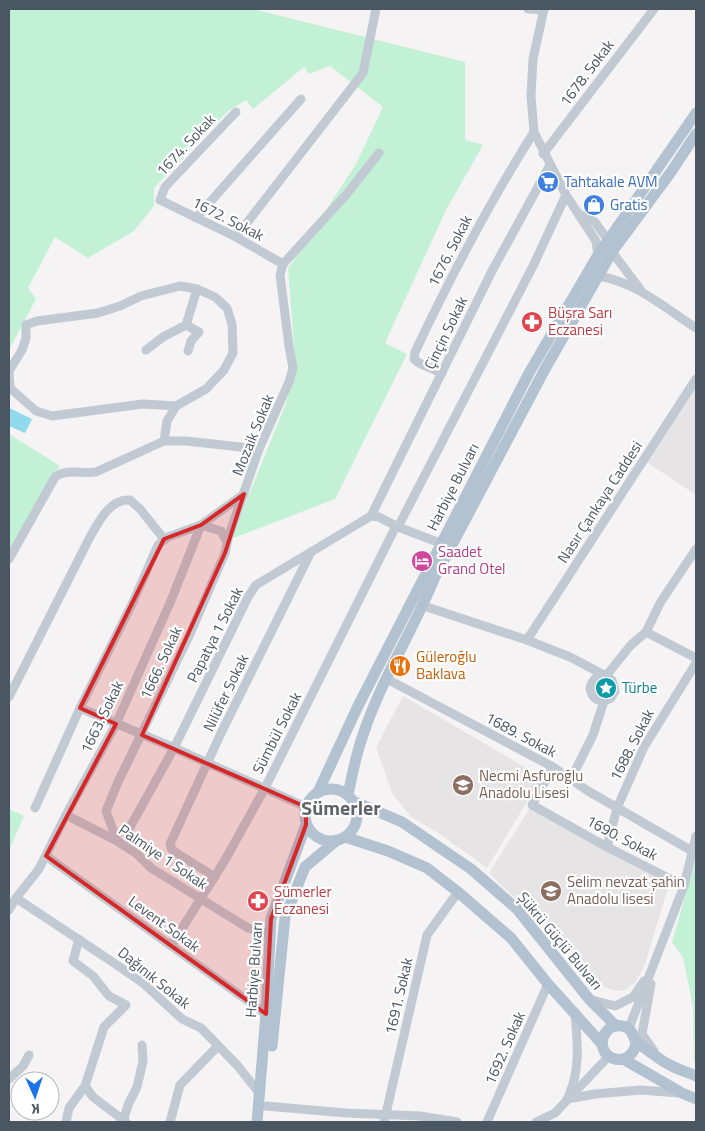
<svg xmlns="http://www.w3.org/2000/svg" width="705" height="1131" viewBox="0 0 705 1131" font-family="'Titillium Web',sans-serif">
<rect width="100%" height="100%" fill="#f5f3f3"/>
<g fill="#e6e4e5">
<polygon points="696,386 696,495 645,461"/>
<polygon points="403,696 542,777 487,868 437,832 411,817 392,793 376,747"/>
<polygon points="530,808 670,881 645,964 635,983 624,991 612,990 599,984 569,951 489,873"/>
</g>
<g fill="#c3f1d5">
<polygon points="9,9 253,9 465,62 465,140 483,145 446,210 385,343 407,354 335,499 231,539 285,406 296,369 288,269 356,164 383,107 330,66 309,74 304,67 253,109 246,100 228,111 154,188 154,206 134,231 88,258 55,237 28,288 36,299 9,350"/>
<polygon points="9,434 60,466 9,551"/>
<polygon points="9,809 24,816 9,850"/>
<polygon points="696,859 696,1062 694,1061 693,1007 683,957 672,942"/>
</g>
<polygon fill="#90daee" points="9,408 32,419 25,433 9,426"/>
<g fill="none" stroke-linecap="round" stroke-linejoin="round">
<g stroke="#c1cad2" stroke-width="9">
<polyline points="528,9 544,10"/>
<polyline points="544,9 533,59 531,96 534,132 566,195 596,241 598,255"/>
<polyline points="236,112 165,187 160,200 236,237 283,264"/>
<polyline points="543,154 654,9"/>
<polyline points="579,214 595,222 609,242"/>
<polyline points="196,218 301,99"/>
<polyline points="236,237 363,73 376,9"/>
<polyline points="612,252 640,289"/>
<path d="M598,276c38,6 67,32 98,52"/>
<polygon points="180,286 197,289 215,297 227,308 232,324 233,353 224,370 206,389 176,406 143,404 52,416 36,411 10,388 9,371 22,350 26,338 26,325 37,321 98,313 120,306 141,296"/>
<polyline points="186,325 199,332 191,341 188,351"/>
<polyline points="146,350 163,337 186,325 197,289"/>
<path d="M442,373l-23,-10 -5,-4 1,-7c36,-76 74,-149 119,-220"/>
<polyline points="164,441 167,421 176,406"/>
<polyline points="371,516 492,271 550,165"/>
<polyline points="398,527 533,266 566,195"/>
<path d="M9,559l46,-82c12,-9 27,-3 41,-5l68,-31h22l73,8"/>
<polyline points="424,606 527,640 570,657 606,676 630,646 646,632 660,603 696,549"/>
<polyline points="646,632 696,658"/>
<polyline points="527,640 696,379"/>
<polyline points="387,679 553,767 588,791 692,851"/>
<path d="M9,697l81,-160c8,-14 20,-39 40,-37l10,9 24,30"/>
<polyline points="80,708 174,748 306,807"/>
<polyline points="553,767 532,805 607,847 684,886"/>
<path d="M571,779l22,-44 11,-34 7,-3 4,-7 -3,-11c-9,-7 -19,-4 -22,8 1,8 6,13 14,13"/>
<polyline points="35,808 80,708 133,602 158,545 168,537 201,525 244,494"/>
<polyline points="66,815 117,841 137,854 151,868 248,928 271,935"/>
<polyline points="129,829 174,748 248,597 256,585 371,516 379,517 398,527 440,543"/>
<polyline points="117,841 106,811 118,782 190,634 225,553 228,538 259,449 289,382 293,368 289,346 280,275 283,264 346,195 379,153"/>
<polyline points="607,847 617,808 644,747 696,663"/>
<polyline points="46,856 266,1014"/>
<polyline points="215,877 172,850 170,844 222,731 311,552"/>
<polyline points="16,898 111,961 143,983 182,1019 201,1028 237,1065 260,1094"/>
<polyline points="9,910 16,898 39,869 66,815 116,724 170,603 201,525 221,531 227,542"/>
<polyline points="171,946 225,860 265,788 396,526"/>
<polyline points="651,984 642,1034 654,1051"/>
<polyline points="589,999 615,1006 633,997 644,981"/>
<polyline points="629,1028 684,886 696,836"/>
<polyline points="9,1079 23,1066 29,1055"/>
<polyline points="85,1086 93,1097 126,1122"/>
<path d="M569,1095c12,-27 8,-55 6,-83"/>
<polyline points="567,1099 595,1094 641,1090 679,1093"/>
<polyline points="266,1106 346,1113 420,1116 457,1122"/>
<polyline points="66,1122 69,1108 85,1086 104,1027 126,1005 109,996 93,976 73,961 79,939"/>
<polyline points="123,1122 128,1105 137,1087 143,1061 142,1045"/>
<polyline points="170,1122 180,1085 218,1046"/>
<polyline points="384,1122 427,935 458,892"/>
<polyline points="487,1122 548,984"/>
<polyline points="536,1122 555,1113 609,1056"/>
</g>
<g stroke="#b3c2d1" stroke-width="11">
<circle cx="331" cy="815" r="26"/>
<polyline points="318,792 358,706 529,373 598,255 696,113"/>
<path d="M348,795c4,-20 8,-41 15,-60 18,-55 50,-104 72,-158l110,-208 67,-117 59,-80 25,-38"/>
<polyline points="353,801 402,822 471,869 517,909 589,999 616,1026"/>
<polyline points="345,837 388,851 427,868 458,892 511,938 548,984 602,1044"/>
<path d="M636,1042c-1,12 -11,21 -24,16 -18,-8 -9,-36 10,-32 11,2 10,9 14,16 2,2 7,5 10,7 7,5 14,11 22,15 8,5 19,8 28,12"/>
<polyline points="272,1046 285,917 305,867 337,840"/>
<polyline points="623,1059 682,1093 696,1099"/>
<polyline points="257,1122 266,1014 271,919 306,825"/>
</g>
</g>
<path fill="#d62828" fill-opacity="0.2" stroke="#d62828" stroke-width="4" stroke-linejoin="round" d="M244,494l-19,59 -83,182 164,72v18l-35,94 -5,95 -220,-158 70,-132 -36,-16 84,-169 37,-14z"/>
<defs>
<g id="supermarket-disc" transform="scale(1.125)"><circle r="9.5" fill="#3f7fe0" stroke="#fff"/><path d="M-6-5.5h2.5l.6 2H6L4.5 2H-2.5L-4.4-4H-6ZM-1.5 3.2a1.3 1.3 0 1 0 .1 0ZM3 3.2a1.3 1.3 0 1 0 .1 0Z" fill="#fff"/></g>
<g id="shop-disc" transform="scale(1.125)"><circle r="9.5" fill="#3f7fe0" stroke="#fff"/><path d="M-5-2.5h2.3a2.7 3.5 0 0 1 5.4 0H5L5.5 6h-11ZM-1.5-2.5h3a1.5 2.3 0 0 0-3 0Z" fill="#fff"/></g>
<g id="pharmacy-disc" transform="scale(1.125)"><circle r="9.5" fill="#e0444e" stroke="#fff"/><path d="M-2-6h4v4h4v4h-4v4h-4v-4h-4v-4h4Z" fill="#fff"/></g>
<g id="hotel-disc" transform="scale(1.125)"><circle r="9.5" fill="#d1479c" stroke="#fff"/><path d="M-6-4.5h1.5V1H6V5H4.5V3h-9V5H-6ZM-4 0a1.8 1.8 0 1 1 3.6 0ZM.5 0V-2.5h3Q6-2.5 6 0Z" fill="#fff"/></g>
<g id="restaurant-disc" transform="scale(1.125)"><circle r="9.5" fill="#e8710a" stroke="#fff"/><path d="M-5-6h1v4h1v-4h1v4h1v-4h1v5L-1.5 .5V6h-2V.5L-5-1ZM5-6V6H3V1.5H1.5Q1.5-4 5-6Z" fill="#fff"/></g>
<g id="sight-disc" transform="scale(1.125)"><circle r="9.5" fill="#0f9aa8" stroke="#fff"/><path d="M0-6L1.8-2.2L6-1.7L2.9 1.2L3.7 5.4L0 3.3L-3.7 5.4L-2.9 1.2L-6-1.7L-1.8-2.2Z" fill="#fff"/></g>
<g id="school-disc" transform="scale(1.125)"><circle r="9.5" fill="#8d6e63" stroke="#fff"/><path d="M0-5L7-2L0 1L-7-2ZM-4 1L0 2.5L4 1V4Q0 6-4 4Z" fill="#fff"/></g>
</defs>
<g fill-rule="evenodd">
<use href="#supermarket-disc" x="548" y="182"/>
<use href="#shop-disc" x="594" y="205"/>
<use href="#pharmacy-disc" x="532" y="322"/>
<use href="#hotel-disc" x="422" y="561"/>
<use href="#restaurant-disc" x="400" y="666"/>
<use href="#sight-disc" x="606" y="688"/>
<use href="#school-disc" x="463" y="785"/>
<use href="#school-disc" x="551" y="891"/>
<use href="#pharmacy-disc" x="258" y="901"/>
</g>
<g text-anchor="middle" stroke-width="4.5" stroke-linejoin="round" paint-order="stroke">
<g font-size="15" fill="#4a5661" stroke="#fff">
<text transform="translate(587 73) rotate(-53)" y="5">1678. Sokak</text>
<text transform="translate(186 145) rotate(-47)" y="5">1674. Sokak</text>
<text transform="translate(228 219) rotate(27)" y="5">1672. Sokak</text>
<text transform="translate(450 251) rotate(-63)" y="5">1676. Sokak</text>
<text transform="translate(446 333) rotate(-64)" y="5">Çinçin Sokak</text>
<text transform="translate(253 435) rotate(-68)" y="5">Mozaik Sokak</text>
<text transform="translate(453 487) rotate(-63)" y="5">Harbiye Bulvarı</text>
<text transform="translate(600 502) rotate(-57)" y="5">Nasır Çankaya Caddesi</text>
<text transform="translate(215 635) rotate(-63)" y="5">Papatya 1 Sokak</text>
<text transform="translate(161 663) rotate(-65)" y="5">1666. Sokak</text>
<text transform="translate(226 693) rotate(-64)" y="5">Nilüfer Sokak</text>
<text transform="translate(102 717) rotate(-64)" y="5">1663. Sokak</text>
<text transform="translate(277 733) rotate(-63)" y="5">Sümbül Sokak</text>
<text transform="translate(521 735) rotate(28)" y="5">1689. Sokak</text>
<text transform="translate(632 745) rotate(-63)" y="5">1688. Sokak</text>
<text transform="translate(622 838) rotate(28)" y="5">1690. Sokak</text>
<text transform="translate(163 857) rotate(34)" y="5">Palmiye 1 Sokak</text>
<text transform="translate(164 924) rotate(36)" y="5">Levent Sokak</text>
<text transform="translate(560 941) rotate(50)" y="5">Şükrü Güçlü Bulvarı</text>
<text transform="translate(254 970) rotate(-86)" y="5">Harbiye Bulvarı</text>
<text transform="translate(154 978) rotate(39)" y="5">Dağınık Sokak</text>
<text transform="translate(399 996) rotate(-77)" y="5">1691. Sokak</text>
<text transform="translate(505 1048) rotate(-66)" y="5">1692. Sokak</text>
</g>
<g font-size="15" fill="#366cbe" stroke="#fff" text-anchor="start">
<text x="564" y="187">Tahtakale AVM</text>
<text x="610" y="210">Gratis</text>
</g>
<g font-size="15" fill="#be3a42" stroke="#fff" text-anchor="start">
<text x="548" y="318">Büşra Sarı<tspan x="548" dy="17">Eczanesi</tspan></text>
<text x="274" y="897">Sümerler<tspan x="274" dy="17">Eczanesi</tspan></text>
</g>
<g font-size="15" fill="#b23c85" stroke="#fff" text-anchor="start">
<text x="438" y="557">Saadet<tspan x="438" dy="17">Grand Otel</tspan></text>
</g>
<g font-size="15" fill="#c56008" stroke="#fff" text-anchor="start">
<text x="416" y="662">Güleroğlu<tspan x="416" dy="17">Baklava</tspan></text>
</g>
<g font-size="15" fill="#0d838f" stroke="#fff" text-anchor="start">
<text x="622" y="693">Türbe</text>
</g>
<g font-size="15" fill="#785e54" stroke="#fff" text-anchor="start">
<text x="479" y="781">Necmi Asfuroğlu<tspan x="479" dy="17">Anadolu Lisesi</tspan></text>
<text x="567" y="887">Selim nevzat şahin<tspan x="567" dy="17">Anadolu lisesi</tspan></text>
</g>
<g font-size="20" font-weight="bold" fill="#5f6368" stroke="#fff">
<text x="341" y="815">Sümerler</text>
</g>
</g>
<rect width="705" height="1131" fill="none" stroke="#4a5661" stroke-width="20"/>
<g transform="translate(35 1096) rotate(177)"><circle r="24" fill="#ffffff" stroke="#b7bbc0"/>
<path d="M0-4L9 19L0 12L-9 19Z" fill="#1a73e8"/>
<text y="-8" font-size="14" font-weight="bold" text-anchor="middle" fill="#4a5661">K</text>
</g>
</svg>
